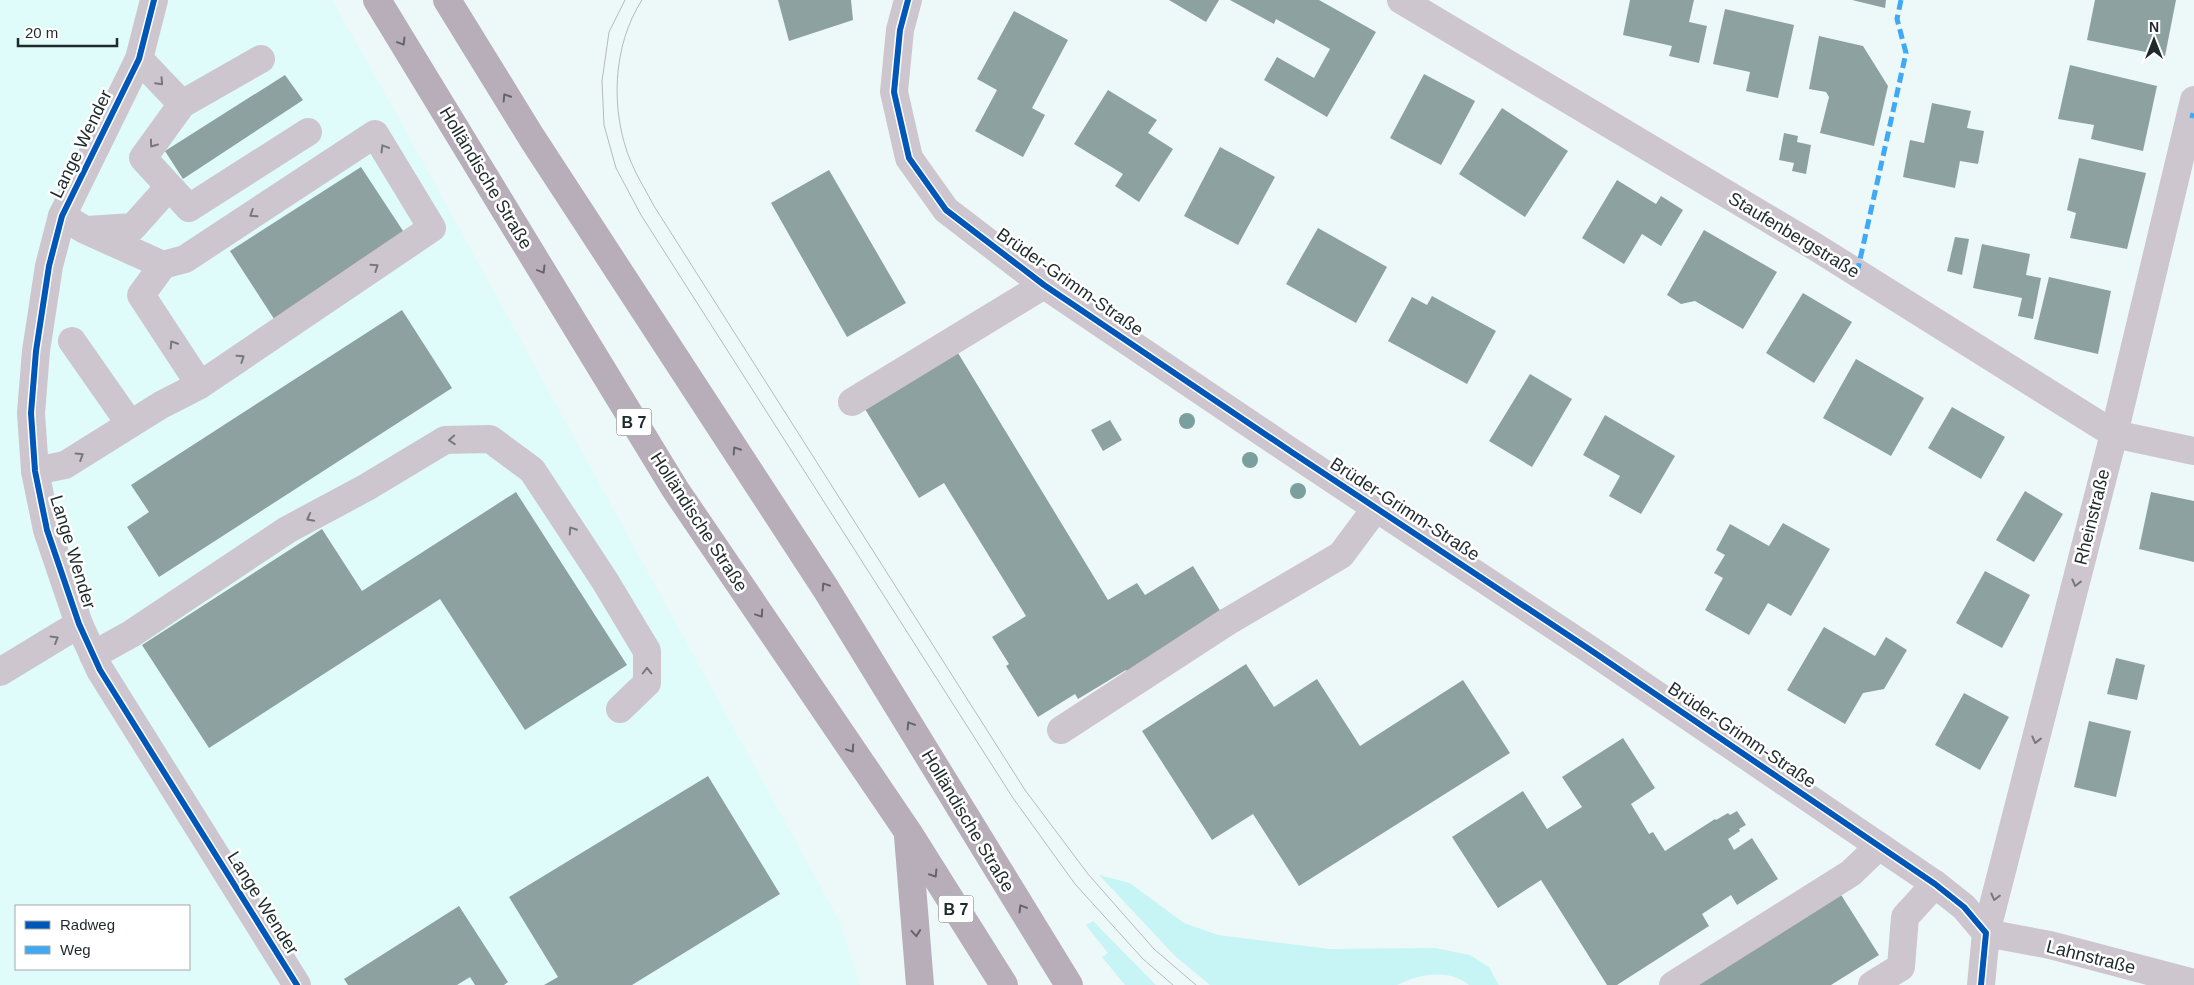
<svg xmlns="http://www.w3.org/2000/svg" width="2194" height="985" viewBox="0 0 2194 985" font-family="Arial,sans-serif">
<rect width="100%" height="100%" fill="#edf9f9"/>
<path fill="#dffbfa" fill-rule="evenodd" d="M0,0h332l63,111 445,811 20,63h-860zM16,906h173v63h-173z"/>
<g fill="#c7f4f4">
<path d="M1099,875l31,8 54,40 34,12 112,14 105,-1 35,7 19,12 10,18h-30c-20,-17 -51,-11 -72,0h-187l-35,-29z"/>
<polygon points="1093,921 1156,985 1125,985 1102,957 1108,953 1086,925"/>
</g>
<g fill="#8ea1a1">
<polygon points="778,0 851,0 853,20 789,41"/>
<polygon points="1169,0 1219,0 1206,22"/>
<polygon points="1230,0 1319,0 1376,32 1327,117 1264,80 1277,57 1314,78 1330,49 1276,19 1274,24"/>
<polygon points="1630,0 1694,0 1689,22 1707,26 1699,63 1669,56 1672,46 1623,35"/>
<polygon points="1852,0 1886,0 1885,8"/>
<polygon points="2095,0 2176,0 2165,56 2087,40"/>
<polygon points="1725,9 1794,25 1778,98 1746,91 1750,72 1713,64"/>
<polygon points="1014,11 1068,40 1032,108 1045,115 1023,157 975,131 997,90 977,79"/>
<polygon points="1819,36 1863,46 1888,86 1874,146 1820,133 1829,97 1826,92 1809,89"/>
<polygon points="2070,65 2157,86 2143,151 2091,139 2094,125 2058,119"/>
<polygon points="1424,74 1475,101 1441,165 1390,138"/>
<polygon points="285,75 303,100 183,179 165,151"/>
<polygon points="1108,90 1157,120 1148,133 1173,149 1139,202 1115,186 1123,174 1074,144"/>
<polygon points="1932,103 1971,111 1967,128 1984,131 1978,164 1960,161 1955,188 1903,177 1910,140 1924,143"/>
<polygon points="1502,108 1568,151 1525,217 1459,174"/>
<polygon points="1784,133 1798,136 1797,142 1811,145 1806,174 1792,171 1794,163 1779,160"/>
<polygon points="1220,147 1275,177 1238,245 1184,216"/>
<polygon points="2079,158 2146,173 2127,249 2070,238 2076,213 2067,210"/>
<polygon points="361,167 409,240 278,325 230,251"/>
<polygon points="829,170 906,303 847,337 771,203"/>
<polygon points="1617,180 1656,204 1661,196 1683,210 1661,246 1642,234 1624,264 1582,238"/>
<polygon points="1318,228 1387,267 1356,323 1286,284"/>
<polygon points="1704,230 1777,272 1743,329 1695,301 1681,304 1667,295"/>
<polygon points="1955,237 1969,239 1962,275 1947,271"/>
<polygon points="1982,244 2030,254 2026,275 2041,278 2033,319 2018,316 2022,298 1973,288"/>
<polygon points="2049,277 2111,291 2098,354 2034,339"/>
<polygon points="1803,293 1852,322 1814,383 1766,353"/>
<polygon points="1432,296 1496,331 1467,384 1388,341 1412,297 1427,305"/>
<polygon points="402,310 452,388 159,577 127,527 149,512 131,485"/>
<polygon points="958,353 1108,600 1137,583 1145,595 1193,566 1227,622 1132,679 1126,670 1078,699 1075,694 1038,717 1006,666 1009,664 992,637 1026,616 944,483 919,498 865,409"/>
<polygon points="1856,359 1924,398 1891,456 1823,418"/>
<polygon points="1530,374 1572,399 1532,467 1489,441"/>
<polygon points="1952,407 2005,437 1981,479 1928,448"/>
<polygon points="1605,415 1675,456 1641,514 1609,496 1620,476 1583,455"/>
<polygon points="1110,420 1122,440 1103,451 1091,430"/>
<polygon points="2025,491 2063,514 2034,562 1996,540"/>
<polygon points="516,492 627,665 525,730 440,599 209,748 142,645 322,529 362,591"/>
<polygon points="2151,492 2194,501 2194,562 2139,549"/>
<polygon points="1783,523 1830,549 1791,616 1768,603 1749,635 1705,610 1723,578 1714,573 1725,555 1716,550 1730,524 1769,546"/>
<polygon points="1985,571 2030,595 2002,648 1956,623"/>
<polygon points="1824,627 1875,656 1886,637 1907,650 1884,689 1863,693 1845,724 1787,690"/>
<polygon points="2116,658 2145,665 2137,700 2107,694"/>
<polygon points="1246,664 1274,707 1317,679 1360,746 1463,680 1510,753 1299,886 1253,814 1212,840 1142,731"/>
<polygon points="1964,693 2009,717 1980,770 1935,745"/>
<polygon points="2089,721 2131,731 2116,797 2074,787"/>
<polygon points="1623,738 1655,788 1631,804 1649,834 1653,832 1665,851 1715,819 1716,820 1728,813 1730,815 1737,811 1746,825 1739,829 1740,831 1728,839 1734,850 1752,838 1778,879 1737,905 1731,895 1702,914 1709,926 1617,985 1607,985 1541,880 1498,908 1452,837 1523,791 1547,829 1582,807 1562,777"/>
<polygon points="708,776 780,894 632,985 544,985 558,977 509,897"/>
<polygon points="1838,890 1879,955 1831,985 1689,985"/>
<polygon points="459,906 508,982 504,985 475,985 470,977 457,985 348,985 344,979"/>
</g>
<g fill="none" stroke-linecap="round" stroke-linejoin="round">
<g stroke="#cec6ce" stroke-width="28">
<polyline points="154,0 139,59 62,216 49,266 36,351 31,413 35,471 47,530 79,624 100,670 297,985"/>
<polyline points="908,0 900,30 894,92 909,158 946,210 1044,285 1293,453 1589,649 1935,884 1964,907 1986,933 1981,985"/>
<polyline points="1401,0 1814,246 2114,434 2194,451"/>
<polyline points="139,59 182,104"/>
<polyline points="261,59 182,104 143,158 189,208 308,132"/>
<polyline points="2194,100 2114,434 1986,933 2050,945 2194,983"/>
<polyline points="62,216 85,230 163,265"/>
<polyline points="87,230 133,227 168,188"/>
<polyline points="72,341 130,424"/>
<polyline points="852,402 1044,285"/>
<polyline points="35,471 65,465 161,405 200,385 432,228 375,134 185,259 163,265 141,295 200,385"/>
<polyline points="93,655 131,634 287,530 367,487 445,440 490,439 532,470 605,581 647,651 647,683 620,709"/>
<polyline points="0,672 79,624"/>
<polyline points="1061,730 1227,622 1341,555 1376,508"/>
<polyline points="1673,985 1851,873 1879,846"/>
<polyline points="1872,985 1901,967 1905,917 1935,884"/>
</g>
<g stroke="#b8aeba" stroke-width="28">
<polyline points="377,0 675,489 908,832 1004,985"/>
<polyline points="447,0 532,138 826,589 1069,985"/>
<polyline points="908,836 920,985"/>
</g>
<g stroke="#b8b9bd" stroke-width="1">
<polyline points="625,0 609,32 602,81 604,125 616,168 641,215 1013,798 1075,884 1143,959 1173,985"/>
<path d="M642,0c-30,46 -32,112 -11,162 6,15 16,30 23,44l371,584 63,84 66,75 42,36"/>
</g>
<g stroke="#3fa9f5" stroke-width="5" stroke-dasharray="10 5" stroke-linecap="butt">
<polyline points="2190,115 2194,116"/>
<polyline points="1857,273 1906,53 1897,19 1901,0"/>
</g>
<g stroke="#fff" stroke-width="9">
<g id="cycleway">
<polyline points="154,0 139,59 62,216 49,266 36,351 31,413 35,471 47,530 79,624 100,670 297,985"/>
<polyline points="908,0 900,30 894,92 909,158 946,210 1044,285 1293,453 1589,649 1935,884 1964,907 1986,933 1981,985"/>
</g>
</g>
<use href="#cycleway" stroke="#0057b8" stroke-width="6"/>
</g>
<g fill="#7b9f9f">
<circle cx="1187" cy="421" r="8"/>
<circle cx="1250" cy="460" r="8"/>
<circle cx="1298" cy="491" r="8"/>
</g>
<defs><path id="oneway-chevron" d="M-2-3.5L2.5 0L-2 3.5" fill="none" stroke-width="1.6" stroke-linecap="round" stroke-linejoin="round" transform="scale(1.25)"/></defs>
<g stroke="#64656b">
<use href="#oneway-chevron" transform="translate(402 42) rotate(59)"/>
<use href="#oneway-chevron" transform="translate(506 97) rotate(-122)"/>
<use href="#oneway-chevron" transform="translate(542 270) rotate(59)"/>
<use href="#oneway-chevron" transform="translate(736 450) rotate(-123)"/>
<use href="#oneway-chevron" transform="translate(825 586) rotate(-123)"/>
<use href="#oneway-chevron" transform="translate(760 614) rotate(56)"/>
<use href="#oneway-chevron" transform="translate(910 725) rotate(-121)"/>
<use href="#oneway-chevron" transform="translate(851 749) rotate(56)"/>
<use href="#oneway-chevron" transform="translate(934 874) rotate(58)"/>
<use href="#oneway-chevron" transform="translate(1022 908) rotate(-121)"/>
<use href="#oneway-chevron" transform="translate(916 933) rotate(85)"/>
</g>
<g stroke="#76787c">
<use href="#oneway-chevron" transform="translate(160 82) rotate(47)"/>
<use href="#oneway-chevron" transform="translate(153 144) rotate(126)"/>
<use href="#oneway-chevron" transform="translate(384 148) rotate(-121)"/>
<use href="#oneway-chevron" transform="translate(253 214) rotate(147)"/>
<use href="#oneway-chevron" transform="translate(375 267) rotate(-34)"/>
<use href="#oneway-chevron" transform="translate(173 344) rotate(-123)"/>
<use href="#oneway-chevron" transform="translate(241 358) rotate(-34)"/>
<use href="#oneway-chevron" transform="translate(452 440) rotate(176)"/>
<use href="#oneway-chevron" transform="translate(80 456) rotate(-32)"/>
<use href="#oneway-chevron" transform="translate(310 518) rotate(152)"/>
<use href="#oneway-chevron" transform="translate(572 530) rotate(-123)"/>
<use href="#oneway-chevron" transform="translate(2076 583) rotate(104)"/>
<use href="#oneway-chevron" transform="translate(55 639) rotate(-31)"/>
<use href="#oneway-chevron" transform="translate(647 671) rotate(-90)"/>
<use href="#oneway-chevron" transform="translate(2036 740) rotate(104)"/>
<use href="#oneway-chevron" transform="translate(1995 897) rotate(104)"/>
</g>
<g text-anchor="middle" stroke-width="5" stroke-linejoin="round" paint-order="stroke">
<g fill="#fff" stroke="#626a6a" stroke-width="1">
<rect x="616.5" y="408.5" width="35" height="27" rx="4"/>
<rect x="938.5" y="895.5" width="35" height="27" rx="4"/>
</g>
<g font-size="16" font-weight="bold" fill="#1f2a2a">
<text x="634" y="428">B 7</text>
<text x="956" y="915">B 7</text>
</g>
<g font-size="18" fill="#1f2a2a" stroke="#fff">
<text transform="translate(81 144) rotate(-64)" y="6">Lange Wender</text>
<text transform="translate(486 178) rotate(59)" y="6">Holländische Straße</text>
<text transform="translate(1794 235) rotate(31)" y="6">Staufenbergstraße</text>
<text transform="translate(1070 282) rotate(35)" y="6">Brüder-Grimm-Straße</text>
<text transform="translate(1405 509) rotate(33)" y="6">Brüder-Grimm-Straße</text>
<text transform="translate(2092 517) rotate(-76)" y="6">Rheinstraße</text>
<text transform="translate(699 522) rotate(57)" y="6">Holländische Straße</text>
<text transform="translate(73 552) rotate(73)" y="6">Lange Wender</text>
<text transform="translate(1742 735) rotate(34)" y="6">Brüder-Grimm-Straße</text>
<text transform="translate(968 821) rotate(59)" y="6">Holländische Straße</text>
<text transform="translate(263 903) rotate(58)" y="6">Lange Wender</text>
<text transform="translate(2091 957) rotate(14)" y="6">Lahnstraße</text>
</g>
</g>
<rect x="15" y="905" width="175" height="65" fill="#ffffff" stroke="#a5aaaa"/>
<rect x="25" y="921" width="25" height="8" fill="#0057b8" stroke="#a5aaaa"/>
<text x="60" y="930" font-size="15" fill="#1f2a2a">Radweg</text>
<rect x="25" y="946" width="25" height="8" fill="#3fa9f5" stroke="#a5aaaa"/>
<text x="60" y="955" font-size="15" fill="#1f2a2a">Weg</text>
<g transform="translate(2154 40)" stroke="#ffffff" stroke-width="4" paint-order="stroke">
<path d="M0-4L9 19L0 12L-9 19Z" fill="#1f2a2a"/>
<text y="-8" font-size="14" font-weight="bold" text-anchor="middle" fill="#1f2a2a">N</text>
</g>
<path d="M18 38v8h99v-8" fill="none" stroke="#1f2a2a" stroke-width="2.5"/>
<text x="25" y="38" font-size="15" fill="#1f2a2a" stroke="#ffffff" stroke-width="4" paint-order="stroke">20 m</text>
</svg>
